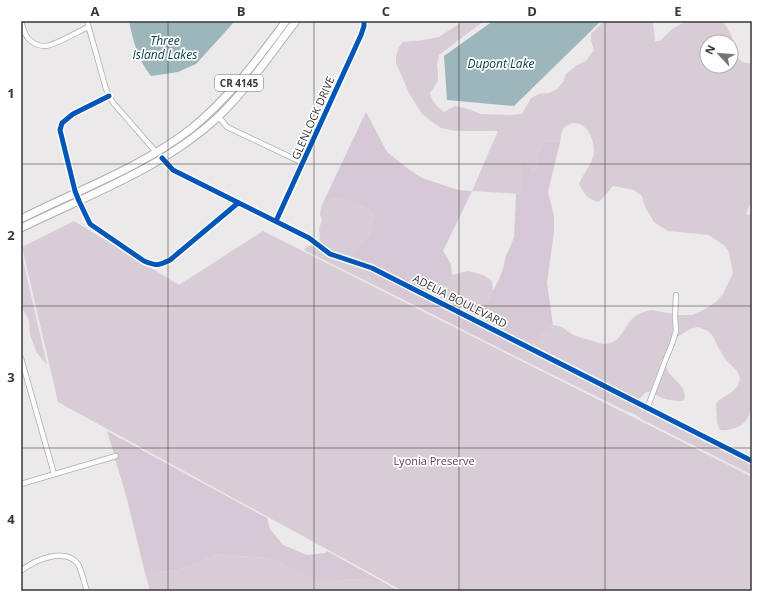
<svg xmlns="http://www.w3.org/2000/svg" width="773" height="612" viewBox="0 0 773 612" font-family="'Open Sans',sans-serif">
<rect width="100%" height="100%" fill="#ebe9ea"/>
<g fill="#d8ccd6" fill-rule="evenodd">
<path d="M463,21h21l-45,34 -2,10 1,8v8l-8,12c2,8 7,14 14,19l11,-6 10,2 16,6 30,1 11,-1 9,-16 8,-4 10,-1 8,-4 6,-7 3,-8 11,-9 9,-4 8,-11 -3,-10v-6l13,-13h49l2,20h5l12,-12 14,-8h37c3,6 8,11 9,17 4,12 3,27 20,25v141h-2l-4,10 6,2v189c-2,4 -2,9 -4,12 -4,10 -18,14 -28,13l-3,-7 -1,-19 3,-4 13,-8 6,-6 2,-8 -3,-7 -11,-11 -8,-13 -5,-11 -5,-5 -7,-3 -4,-1 -7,2 -14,9 2,-7v-16h14l13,-6 11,-7 7,-8 10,-21 -4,-21 -4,-6 -16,-11 -41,-4 -14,-9 -9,-15 -3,-11 -8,-6 -21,-4 -14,16c-11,-2 -15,-8 -20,-18 4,-10 14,-22 15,-31 1,-13 -7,-31 -21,-30 -4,1 -8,3 -10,6 -2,4 -2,9 -3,13l-15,-1c-7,7 -7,17 -8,27l-4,3 -4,-2 -8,25 -49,-3 26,-60h-42l-15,-3 -19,-14 -13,-21 -13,-30v-7l3,-9 4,-5 10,-1h5l21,-4zM707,42h24v24h-24z"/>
<polygon points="333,198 343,198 369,209 375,217 370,232 360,245 355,260 371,279 382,289 304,250 305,248 318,242 320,238 319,229 322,220 320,214 321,207"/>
<polygon points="74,221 179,285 263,231 752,477 752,591 403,591 58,402 22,247"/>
<polygon points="21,251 47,365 37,353 30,335 29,320 21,307"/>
<polygon points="468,271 483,275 492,281 493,291 487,303 474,306 458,306 446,297 446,288 452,275"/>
<path d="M652,310l21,4v16l-3,13 -8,17 -12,32h-4l-7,7h-6l12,7 -1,4 108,54v11l-109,-55 -9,-6 -6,-2 -111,-55c15,-7 23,-22 36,-32 10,1 11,4 19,9 2,2 30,10 32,10 17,0 19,-17 29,-26 6,-5 12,-7 19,-8z"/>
<path d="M666,365l2,7 15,16 2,9 -2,4c-10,0 -20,-1 -28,-7z"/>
<polygon points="215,554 251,557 269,558 289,567 333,581 353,579 377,581 385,583 398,591 150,591 145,573 178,570 202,562"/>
</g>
<g fill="#d7c8d5">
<path d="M366,112l21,40 24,19 11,7 36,12 14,1 -29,60 8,13 1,11 -6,13v9l12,9h16l13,-3 12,-24 4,-10 3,-14 3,-5 5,-13 2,-43h5l2,-30 10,7 4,-3c1,-10 1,-20 8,-27l15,1 -12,50 6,24v16l-7,51 6,42c-13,10 -21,25 -36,32l-135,-68 -11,-10 -16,-19 -1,-7 16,-21 5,-15 -6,-8 -27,-11h-9l-12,9z"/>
<polygon points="107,431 267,518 270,529 283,545 307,555 325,553 327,551 385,583 377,581 353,579 333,581 315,579 269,558 251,557 215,554 202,562 178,570 145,573 126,495 115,459 119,458 117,454 114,454"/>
</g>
<g fill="#9db6bc">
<path d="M129,21h106l-39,43 -18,8 -27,4c-13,-16 -18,-35 -22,-55z"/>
<polygon points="493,21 601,21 514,106 447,100 444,56"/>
</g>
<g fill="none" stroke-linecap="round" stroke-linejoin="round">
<g stroke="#b0aeaf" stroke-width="6">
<g id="street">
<path d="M21,21c2,6 3,13 7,17 4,5 11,8 17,8 9,0 34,-15 43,-19"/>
<path d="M87,21l19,68c3,6 5,13 10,17l40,46"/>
<path d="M109,96l-36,18 -11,9 -2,7 15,61 4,10 11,23 54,37c12,5 14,5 26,-1l68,-57"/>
<polyline points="218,116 227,127 303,163"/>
<polyline points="162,158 173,170 309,238 330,254 372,268 752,461"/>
<polyline points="276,221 361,35 364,26 364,21"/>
<polyline points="21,358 54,474"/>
<polyline points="647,409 665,361 672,344 676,331 675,317 676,295"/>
<polyline points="21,484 116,456"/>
<path d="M21,571c13,-11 44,-24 57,-7 4,7 6,19 9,27"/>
</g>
</g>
<g stroke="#b0aeaf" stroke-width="9">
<g id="primary">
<path d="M21,219c57,-29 120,-51 171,-91 38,-31 65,-68 94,-107"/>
<path d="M21,228c67,-33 143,-60 198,-112 29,-28 52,-63 77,-95"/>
</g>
</g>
<use href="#street" stroke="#fcfcfc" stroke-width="4.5"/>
<use href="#primary" stroke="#fcfcfc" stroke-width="7"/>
<g stroke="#fff" stroke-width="8">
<g id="cycleway">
<path d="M109,96l-36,18 -11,9 -2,7 15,61 4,10 11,23 54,37c12,5 14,5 26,-1l68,-57"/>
<polyline points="162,158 173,170 309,238 330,254 372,268 752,461"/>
<polyline points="276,221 361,35 364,26 364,21"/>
</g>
</g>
<use href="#cycleway" stroke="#0057b8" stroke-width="5"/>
</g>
<path fill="none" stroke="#383738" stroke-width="1" stroke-opacity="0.55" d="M168,21v570M314,21v570M459,21v570M605,21v570M21,164h731M21,306h731M21,448h731"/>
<g text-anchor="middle" stroke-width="3.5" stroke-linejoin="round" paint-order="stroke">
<rect fill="#fff" stroke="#747374" stroke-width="1" x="215" y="75" width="48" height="16" rx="3"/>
<g font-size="10" font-weight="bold" fill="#383738">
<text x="239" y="87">CR 4145</text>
</g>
<g font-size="11" fill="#383738" stroke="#fff">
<text transform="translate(313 118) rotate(-66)" y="4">GLENLOCK DRIVE</text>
<text transform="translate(460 301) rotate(27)" y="4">ADELIA BOULEVARD</text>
</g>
<g font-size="11" fill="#5f3b5c" stroke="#fff">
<text x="434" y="465">Lyonia Preserve</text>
</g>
<g font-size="12" font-style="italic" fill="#05404a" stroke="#fff">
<text x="165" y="45">Three<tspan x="165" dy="14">Island Lakes</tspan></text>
<text x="501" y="68">Dupont Lake</text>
</g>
</g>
<rect width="773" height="612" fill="none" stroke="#ffffff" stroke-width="44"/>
<g transform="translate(719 54) rotate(296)"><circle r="19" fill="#ffffff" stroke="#afafaf"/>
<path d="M0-3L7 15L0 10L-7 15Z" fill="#777576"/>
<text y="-6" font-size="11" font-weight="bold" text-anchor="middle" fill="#383738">N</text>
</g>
<rect x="22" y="22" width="729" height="568" fill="none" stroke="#383738" stroke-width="1.5"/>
<g font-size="13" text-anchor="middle" font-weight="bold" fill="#383738">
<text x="95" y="16">A</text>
<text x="241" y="16">B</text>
<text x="386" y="16">C</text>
<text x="532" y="16">D</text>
<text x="678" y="16">E</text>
<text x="11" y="98">1</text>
<text x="11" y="240">2</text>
<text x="11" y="382">3</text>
<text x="11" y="524">4</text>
</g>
</svg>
